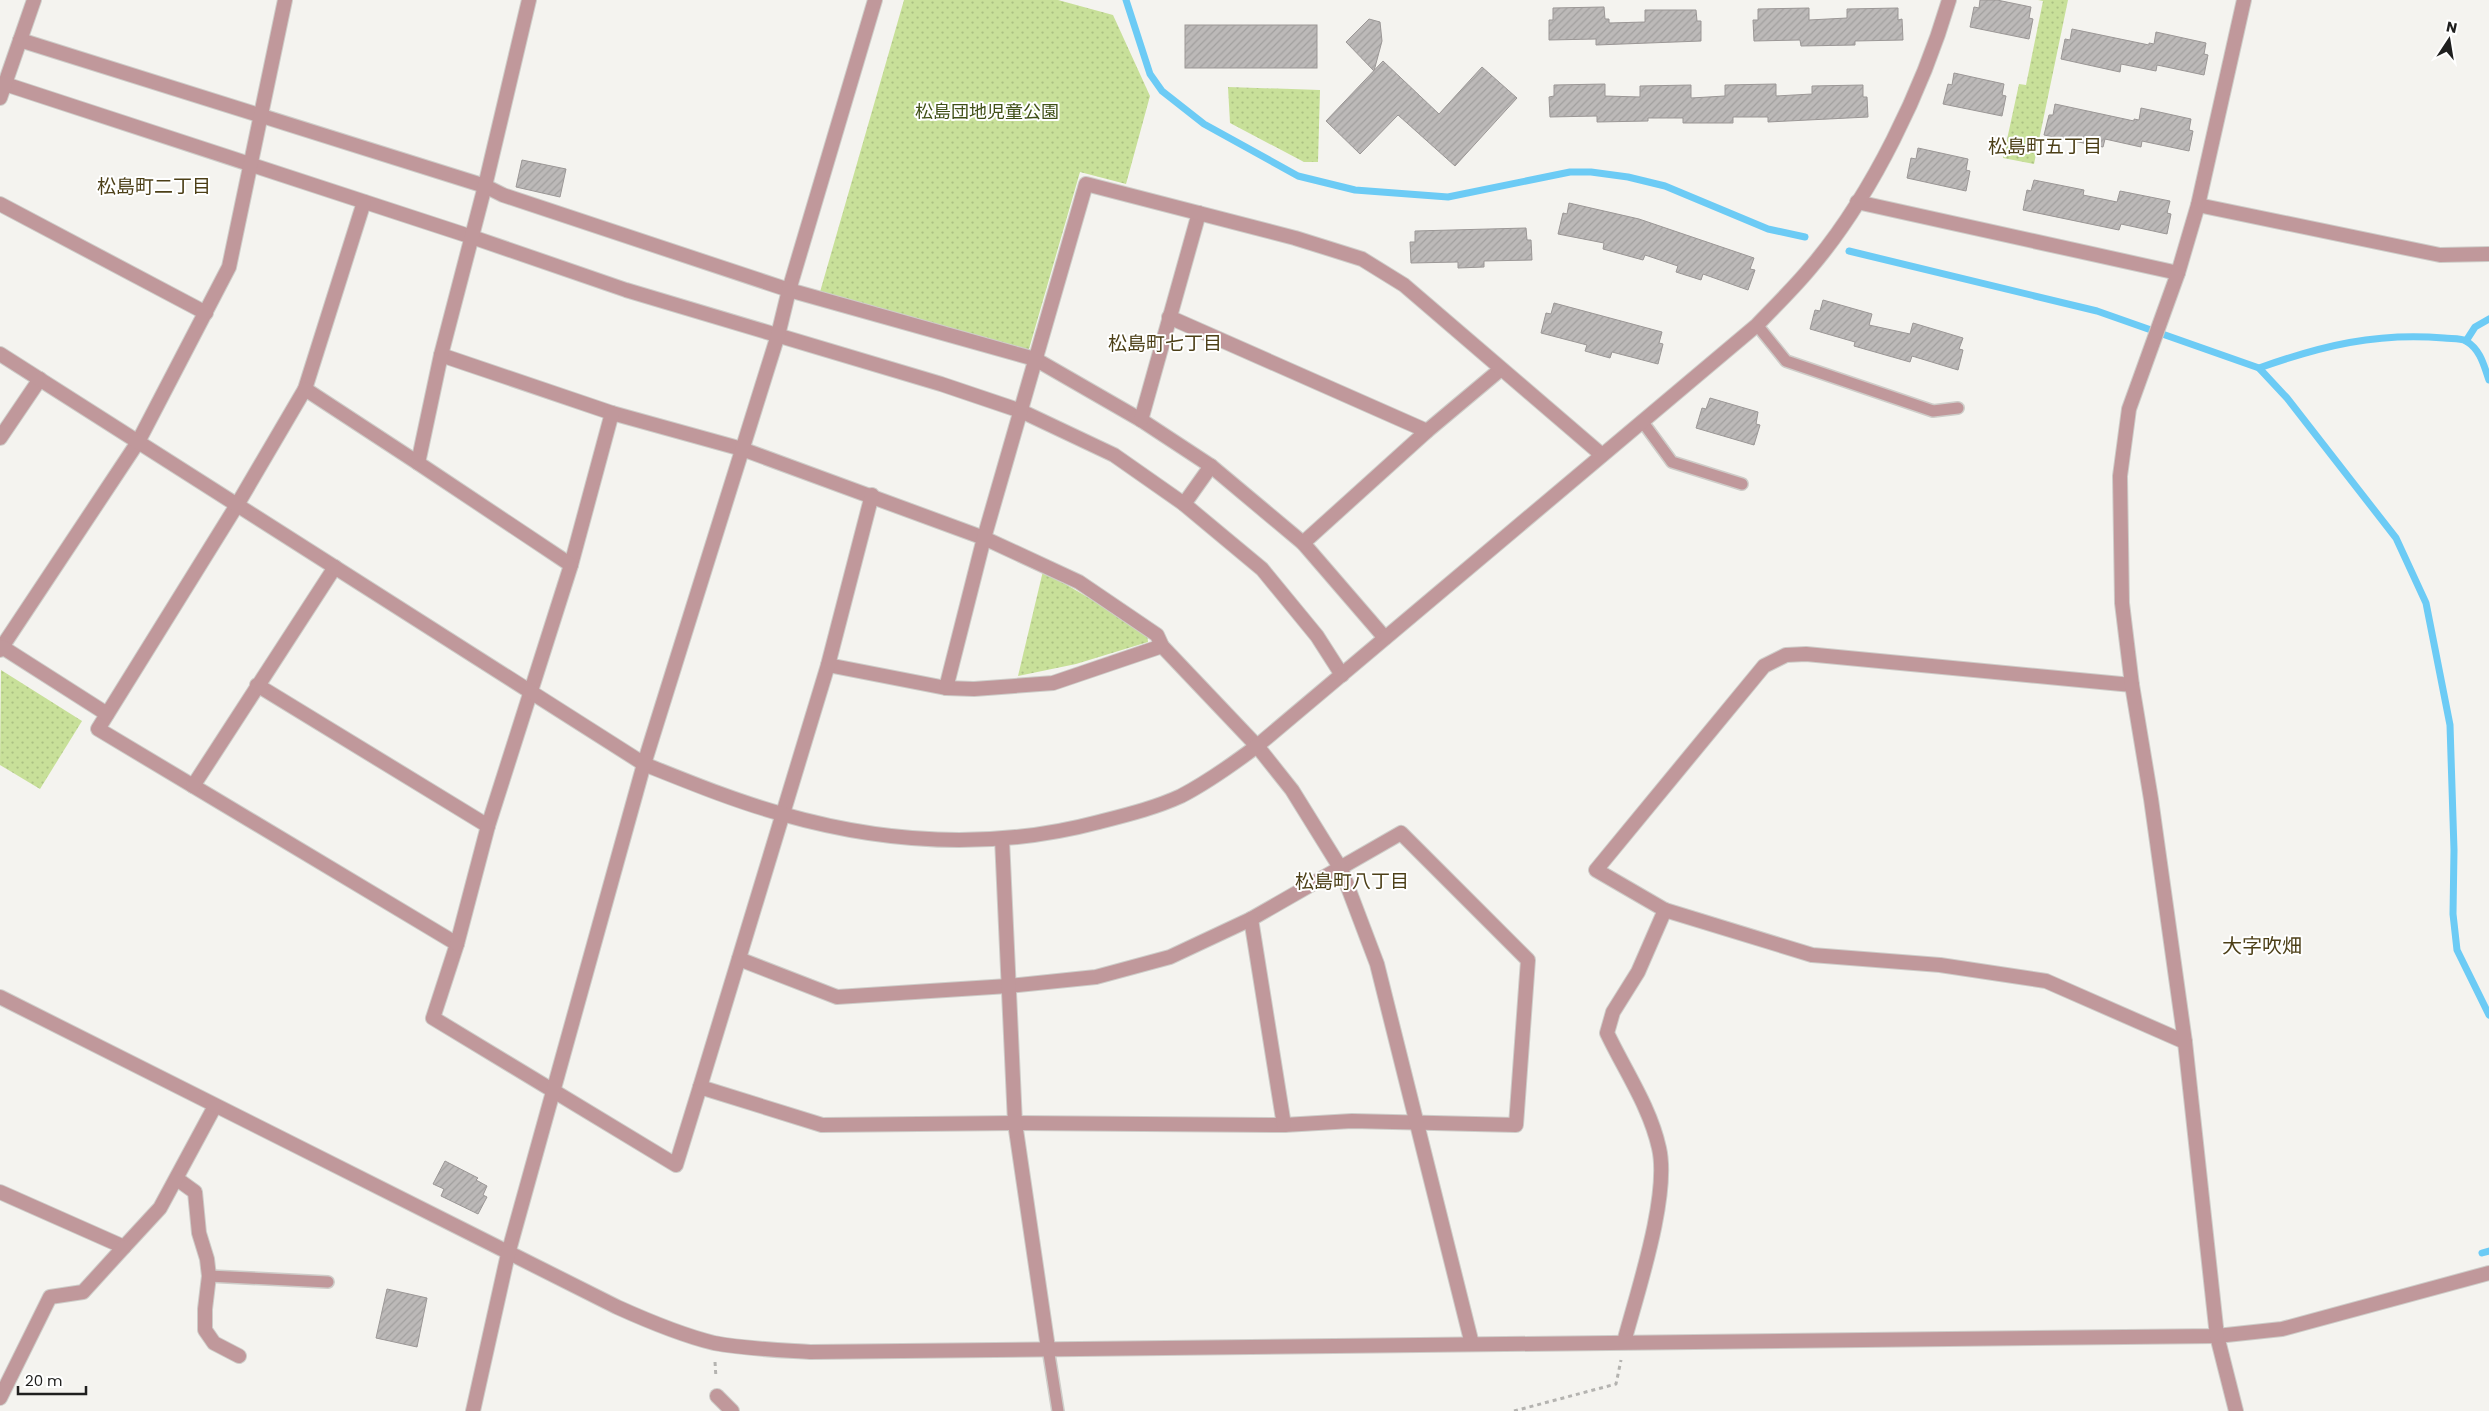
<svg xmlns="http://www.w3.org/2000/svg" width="2489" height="1411" viewBox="0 0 2489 1411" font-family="Poppins,'Noto Sans JP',sans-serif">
<defs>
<pattern id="park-dots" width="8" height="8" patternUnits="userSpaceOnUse" patternTransform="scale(1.25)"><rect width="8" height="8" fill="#c8e099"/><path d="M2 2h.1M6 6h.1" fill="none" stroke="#abc083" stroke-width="1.8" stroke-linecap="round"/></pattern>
<pattern id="building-hatch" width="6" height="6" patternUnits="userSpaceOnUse" patternTransform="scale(1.25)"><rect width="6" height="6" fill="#bcb9b8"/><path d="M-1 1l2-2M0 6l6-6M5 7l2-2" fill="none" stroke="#a19f9e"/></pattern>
</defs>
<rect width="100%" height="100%" fill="#f4f3ef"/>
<g fill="url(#park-dots)">
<polygon points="904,0 1058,0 1113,15 1150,96 1126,184 1080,172 1029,349 1020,353 820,292"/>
<polygon points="2038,0 2068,0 2034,164 2003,158 2019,84 2026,85 2043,1"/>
<polygon points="1228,87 1320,90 1318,162 1304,162 1230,123"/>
<polygon points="1043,571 1147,632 1148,642 1076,664 1018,676"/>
<polygon points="1,670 82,721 40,789 0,765"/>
</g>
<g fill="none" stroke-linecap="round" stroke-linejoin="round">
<g stroke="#6ccbf5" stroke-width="7">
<polyline points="1126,0 1150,74 1162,91 1204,124 1298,176 1355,190 1448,197 1570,172 1591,172 1628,177 1665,186 1768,229 1805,237"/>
<polyline points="1849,251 2097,311 2259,368 2287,398 2396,538 2426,603 2450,725 2454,850 2453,914 2457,950 2489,1015"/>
<polyline points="2466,341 2475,327 2489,319"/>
<path d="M2259,368c62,-22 118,-36 185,-30 6,1 17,0 22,3 15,9 18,25 23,39"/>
<polyline points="2482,1253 2489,1251"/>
</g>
</g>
<g fill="url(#building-hatch)" stroke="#9b9796">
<polygon points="1980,0 1997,0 2031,7 2029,18 2033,19 2029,39 1970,27 1974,7 1979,8"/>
<polygon points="1604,7 1605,19 1609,19 1609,23 1645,22 1645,10 1696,10 1697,21 1701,21 1701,41 1596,45 1596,39 1549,40 1549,20 1553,20 1553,8"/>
<polygon points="1809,8 1809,20 1847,18 1847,9 1898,8 1898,20 1902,19 1903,40 1855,41 1855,45 1801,46 1800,40 1754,41 1753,20 1758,20 1758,9"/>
<polygon points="1369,19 1380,22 1382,41 1374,71 1346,42"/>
<rect x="1185" y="25" width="132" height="43"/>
<polygon points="2072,29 2149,45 2149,43 2154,44 2156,32 2206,43 2204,54 2208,55 2204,75 2157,65 2156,71 2121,64 2120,72 2061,59 2065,39 2070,40"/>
<polygon points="1383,61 1439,114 1482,67 1517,98 1455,166 1398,115 1360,154 1326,121"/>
<polygon points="1954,73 2004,84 2002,95 2006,96 2002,116 1943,104 1948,84 1952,85"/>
<polygon points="1605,84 1605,96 1640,97 1640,86 1691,85 1691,98 1725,96 1725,85 1776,84 1776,96 1812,94 1812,86 1863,85 1863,97 1867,97 1868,117 1768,122 1768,117 1733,117 1733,123 1683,123 1683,118 1648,118 1648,121 1597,122 1597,116 1550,117 1549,97 1554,96 1554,85"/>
<polygon points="2055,104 2134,121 2134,119 2139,120 2141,108 2191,119 2189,130 2193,131 2189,151 2142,141 2141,147 2105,139 2103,147 2044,135 2049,115 2053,115"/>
<polygon points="1918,148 1968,159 1966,170 1970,171 1966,191 1907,178 1911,158 1916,159"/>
<polygon points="522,160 566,169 560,197 516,187"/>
<polygon points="2034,180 2084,190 2083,195 2117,202 2120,191 2170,201 2167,213 2171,214 2167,234 2121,224 2119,230 2023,210 2027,190 2031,191"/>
<polygon points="1569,203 1639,219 1754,258 1750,269 1755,270 1748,290 1703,274 1701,280 1676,272 1678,266 1645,255 1643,260 1603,249 1604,243 1558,234 1563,213 1567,214"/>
<polygon points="1526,228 1527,240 1531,240 1532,260 1484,261 1484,267 1458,268 1458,262 1411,263 1410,242 1415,242 1415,231"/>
<polygon points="1823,300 1872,314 1869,325 1910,334 1913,323 1963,338 1959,349 1963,350 1958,370 1912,356 1910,362 1854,346 1855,342 1810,329 1815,310 1820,311"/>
<polygon points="1554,303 1662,332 1659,343 1663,344 1658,364 1612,352 1610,358 1585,351 1587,345 1541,333 1546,313 1551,314"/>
<polygon points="1710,398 1758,412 1756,424 1760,425 1754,445 1696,428 1702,408 1706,409"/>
<polygon points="445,1161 478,1178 476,1180 487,1186 483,1195 487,1197 478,1214 441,1196 444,1189 433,1184"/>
<polygon points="387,1289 427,1298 417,1347 376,1338"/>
</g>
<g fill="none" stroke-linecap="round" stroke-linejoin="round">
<g stroke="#cecdc9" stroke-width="14">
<g id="service">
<polyline points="1757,325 1786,361 1933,411 1958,408"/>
<polyline points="1642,421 1672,462 1742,484"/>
<polyline points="209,1276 328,1282"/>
<polyline points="1048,1348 1058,1411"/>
</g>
</g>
<g stroke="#cecdc9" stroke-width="16">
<g id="minor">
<polyline points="20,40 485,186 503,195 789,290 1035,359 1141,420 1211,466 1303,543 1385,638"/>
<polyline points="5,84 472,237 626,290 941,384 1021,411 1114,455 1184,504 1262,569 1317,636 1342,675"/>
<polyline points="364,202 305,389 237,505 98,729 457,944 433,1018 676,1165 700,1087 822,1125 1015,1123 1284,1125 1352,1121 1516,1125 1528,960 1401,833 1251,919 1170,957 1096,977 1008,986 837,997 739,959"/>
<polyline points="1857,202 2178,273"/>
<polyline points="0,204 206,313"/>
<polyline points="2198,205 2440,255 2489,254"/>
<polyline points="1169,317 1427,431"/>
<polyline points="441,355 612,413 742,449 984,538 1079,582 1157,635 1162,646 1257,746 1292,790 1341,869 1377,964 1472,1344"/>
<polyline points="305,389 418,463"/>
<polyline points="1141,420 1199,213"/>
<polyline points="0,438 40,379"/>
<polyline points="1184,504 1211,466"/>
<polyline points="1303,543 1427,431 1501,369"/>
<polyline points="571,565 612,413"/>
<polyline points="2,647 138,442 229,267 285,0"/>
<polyline points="0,650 2,647 107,714"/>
<polyline points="828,665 946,688 974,689 1053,683 1162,646"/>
<polyline points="257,685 488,826"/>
<polyline points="946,688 984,538 1086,184 1295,238 1362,259 1404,285 1602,455"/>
<polyline points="193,786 335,567"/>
<polyline points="1002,839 1015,1123 1048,1348"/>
<polyline points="1665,910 1812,955 1940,965 2046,981 2185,1042"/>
<polyline points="1251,919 1284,1125"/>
<polyline points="457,944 488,826 571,565 418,463 441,355 485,186 529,0"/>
<polyline points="700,1087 828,665 872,495"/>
<polyline points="177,1179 195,1192 199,1233 207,1259 209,1276 205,1309 205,1330 214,1343 239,1356"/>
<polyline points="0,1192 124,1247 160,1208 215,1106"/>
<polyline points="2217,1336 2236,1411"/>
<path d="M1624,1342c13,-49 46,-147 35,-194 -9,-41 -34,-77 -52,-115l6,-21 25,-40 27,-62 -69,-40 168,-204 22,-11 20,-1 326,31"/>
<polyline points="717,1396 732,1411"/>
<polyline points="0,1398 50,1297 83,1292 124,1247"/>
</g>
</g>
<g stroke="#cecdc9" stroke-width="16">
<g id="tertiary">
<polyline points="0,98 34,0"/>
<path d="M0,354l644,410c45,18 91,37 138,50 105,30 211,36 317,8 27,-7 56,-14 82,-26 27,-14 52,-32 76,-50l500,-421c18,-19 38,-38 55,-59 60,-71 111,-177 137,-266"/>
<path d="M0,997l617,310c31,14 64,28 97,36 32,6 64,7 96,9l1407,-16 65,-7 207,-56"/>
<polyline points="2217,1336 2185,1042 2151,799 2132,685 2122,603 2120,476 2129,409 2178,273 2198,205 2244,0"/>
<polyline points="473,1411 508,1254 644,764 778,335 789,290 875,0"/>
</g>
</g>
<g stroke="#b4b3b0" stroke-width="3" stroke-dasharray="4 4" stroke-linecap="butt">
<polyline points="715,1362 716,1378"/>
<polyline points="1514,1411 1616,1384 1621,1360"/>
</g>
<use href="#service" stroke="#c0989b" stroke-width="11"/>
<use href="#minor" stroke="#c0989b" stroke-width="14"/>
<use href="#tertiary" stroke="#c0989b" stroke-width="14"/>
</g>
<g text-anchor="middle" stroke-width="4" stroke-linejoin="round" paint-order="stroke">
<g font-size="18" fill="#405018" stroke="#fff">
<text x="987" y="118">松島団地児童公園</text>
</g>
<g font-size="19" fill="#4c3f17" stroke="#fff">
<text x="2045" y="153">松島町五丁目</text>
<text x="154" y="193">松島町二丁目</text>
<text x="1165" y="350">松島町七丁目</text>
<text x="1352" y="888">松島町八丁目</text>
</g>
<g font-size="20" fill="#4c3f17" stroke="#fff">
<text x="2262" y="953">大字吹畑</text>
</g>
</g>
<g transform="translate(2449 40) rotate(12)" stroke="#ffffff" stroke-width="4" paint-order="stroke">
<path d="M0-4L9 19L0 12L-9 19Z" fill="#1f1f1e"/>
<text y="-8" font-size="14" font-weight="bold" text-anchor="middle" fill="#1f1f1e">N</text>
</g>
<path d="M18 1386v8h68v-8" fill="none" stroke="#1f1f1e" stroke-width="2.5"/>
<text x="25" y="1386" font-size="15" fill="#1f1f1e" stroke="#ffffff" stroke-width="4" paint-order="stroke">20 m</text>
</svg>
